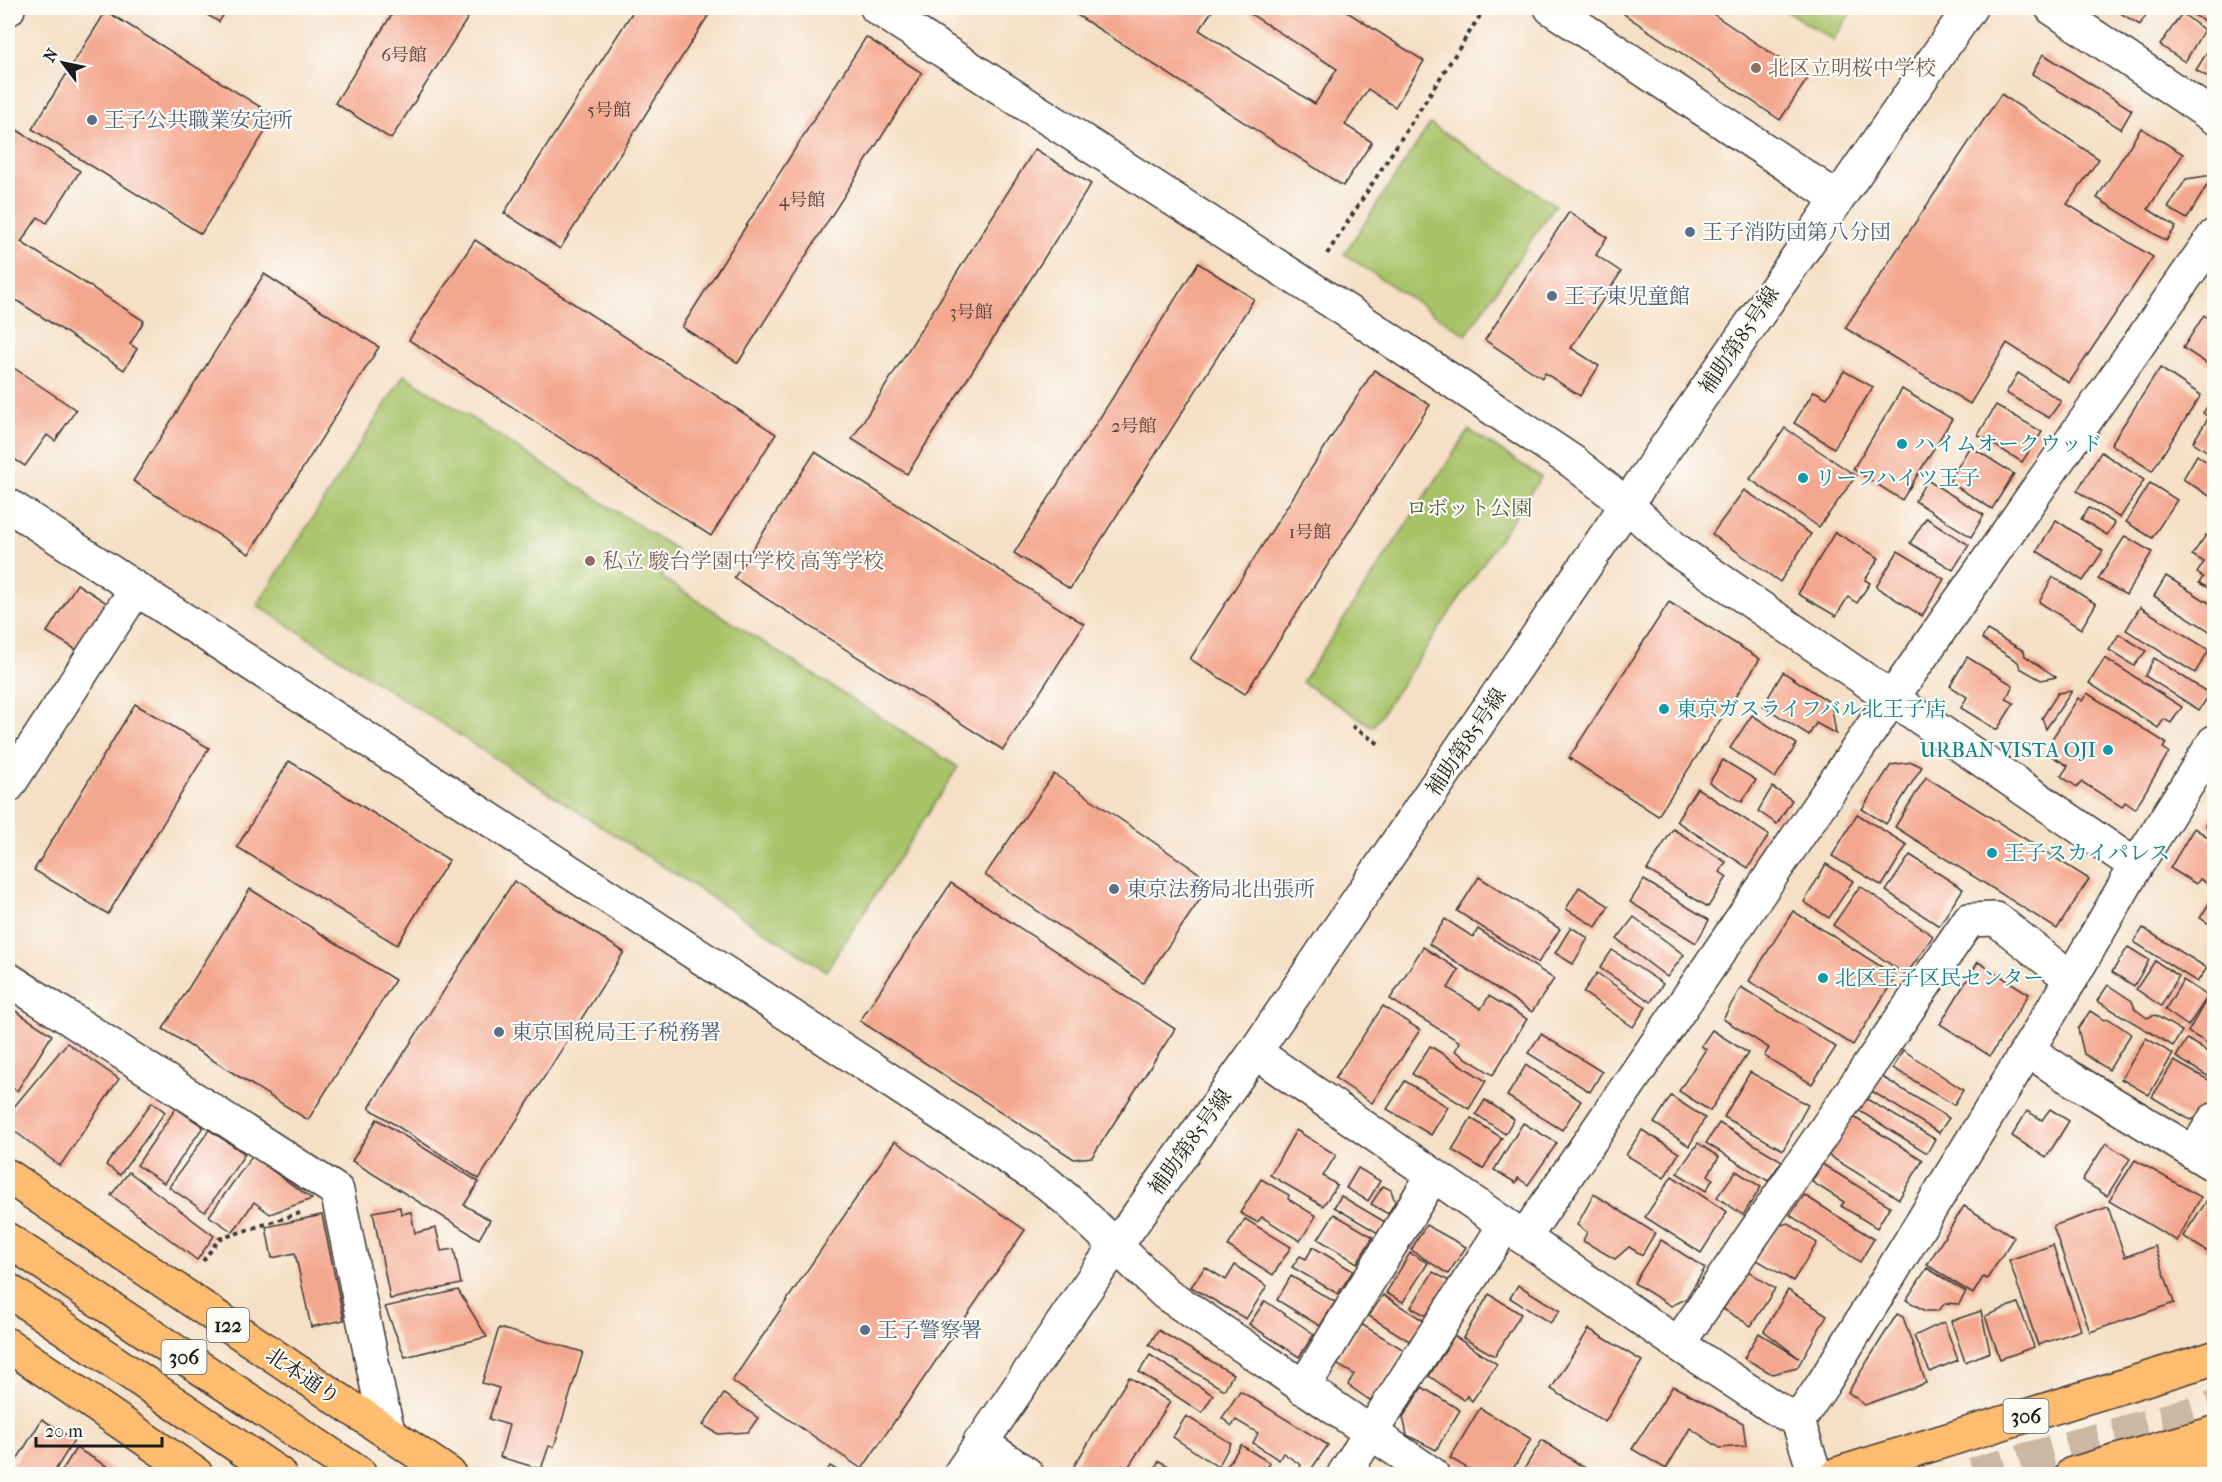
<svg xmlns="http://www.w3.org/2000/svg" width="2222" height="1482" viewBox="0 0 2222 1482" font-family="'IM FELL French Canon','Noto Serif JP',serif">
<rect width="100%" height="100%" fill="#fdfcf7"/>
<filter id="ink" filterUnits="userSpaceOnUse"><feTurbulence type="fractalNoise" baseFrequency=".0167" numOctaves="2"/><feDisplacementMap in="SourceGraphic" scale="12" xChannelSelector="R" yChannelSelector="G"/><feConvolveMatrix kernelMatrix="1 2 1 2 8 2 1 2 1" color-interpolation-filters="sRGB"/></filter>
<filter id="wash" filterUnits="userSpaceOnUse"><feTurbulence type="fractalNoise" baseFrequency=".008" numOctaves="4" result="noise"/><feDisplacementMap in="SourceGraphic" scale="24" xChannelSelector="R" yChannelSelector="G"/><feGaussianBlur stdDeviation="1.35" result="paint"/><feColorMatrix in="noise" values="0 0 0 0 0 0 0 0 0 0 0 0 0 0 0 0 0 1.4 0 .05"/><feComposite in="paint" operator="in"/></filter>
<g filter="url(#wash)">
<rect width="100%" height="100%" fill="#f5dfc5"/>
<g fill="#a8c268" stroke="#626f42" stroke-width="1.5">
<polygon points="1781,8 1854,8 1833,40"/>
<polygon points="1430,124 1555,205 1466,335 1344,254"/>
<polygon points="404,375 677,550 661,577 958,767 826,971 257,605"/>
<polygon points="1469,430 1541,477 1373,727 1302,682"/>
</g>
<g id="blocks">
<g fill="#f4a78f">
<polygon points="196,8 228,8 219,22"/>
<polygon points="396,8 474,8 391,139 335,103"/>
<polygon points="635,8 713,8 560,249 504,213"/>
<polygon points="1066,8 1214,8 1199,30 1315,104 1337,69 1241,8 1341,8 1424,61 1395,107 1368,89 1345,125 1372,142 1343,186"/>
<polygon points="1629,8 1704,8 1808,78 1780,120 1624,14"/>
<polygon points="2112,8 2150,8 2140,25"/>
<polygon points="2182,8 2214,8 2214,27"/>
<polygon points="106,11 275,116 201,234 32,129"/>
<polygon points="2182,13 2204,30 2185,62 2160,45"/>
<polygon points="866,37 922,73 738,363 682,327"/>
<polygon points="2214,41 2214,81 2196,70"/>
<polygon points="2043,54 2132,110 2121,129 2032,74"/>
<polygon points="2001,94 2099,159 2067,204 2153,257 2069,383 2007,343 1970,404 1845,328"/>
<polygon points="8,124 80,171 47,223 38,217 21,242 144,321 130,344 137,349 124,370 8,295"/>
<polygon points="2141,128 2183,154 2148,209 2176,227 2166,241 2097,198"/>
<polygon points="1035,149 1091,184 907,474 852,439"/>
<polygon points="2213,175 2187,219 2168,208 2186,179"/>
<polygon points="1569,212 1607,237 1596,255 1621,272 1571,348 1599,366 1580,396 1545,373 1542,378 1485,340"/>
<polygon points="475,240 776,434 711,536 409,340"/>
<polygon points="1198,263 1254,299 1070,589 1014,553"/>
<polygon points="264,274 379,347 249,554 133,481"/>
<polygon points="2204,315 2214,322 2214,368 2183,348"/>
<polygon points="8,364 76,410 55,441 47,435 25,466 8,455"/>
<polygon points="2160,368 2201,395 2152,471 2111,444"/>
<polygon points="1374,370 1430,405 1245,694 1190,659"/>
<polygon points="1844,371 1873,387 1834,448 1794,423 1814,391 1827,398"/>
<polygon points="2018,373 2061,401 2049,418 2006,393"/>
<polygon points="1902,389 1952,419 1902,500 1853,469"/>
<polygon points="2214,396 2214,456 2193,442 2209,417 2203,413"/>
<polygon points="1996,405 2042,432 2022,462 1978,435"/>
<polygon points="1785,428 1856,476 1819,527 1750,479"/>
<polygon points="1970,446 2014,474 1992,509 1949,482"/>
<polygon points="815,452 1084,624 1003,750 734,578"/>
<polygon points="2101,452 2144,480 2120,518 2077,491"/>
<polygon points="2197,455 2214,467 2214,499 2183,479"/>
<polygon points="1927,480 1984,515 1971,537 1915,501"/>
<polygon points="2150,483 2177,500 2152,538 2126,522"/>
<polygon points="1744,490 1811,534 1780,582 1712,534"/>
<polygon points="2089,508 2115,523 2107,535 2081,519"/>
<polygon points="1926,518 1969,545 1953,570 1910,543"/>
<polygon points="2056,520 2103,551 2083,581 2037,551"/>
<polygon points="1835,532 1879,558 1865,580 1870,583 1857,603 1848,597 1836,616 1798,594"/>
<polygon points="2206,535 2214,540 2214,591 2199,583 2203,577 2197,573 2204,562 2192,555"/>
<polygon points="2125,536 2152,552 2126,595 2098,579"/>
<polygon points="1898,551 1944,579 1922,616 1876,587"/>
<polygon points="2166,576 2214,606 2214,634 2154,596"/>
<polygon points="2053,577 2096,604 2081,629 2039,602"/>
<polygon points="77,584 110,605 80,652 47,632"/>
<polygon points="1669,602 1760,659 1658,816 1569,758"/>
<polygon points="2140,607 2209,650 2195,673 2126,630"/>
<polygon points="1987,630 2024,651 2025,656 2056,677 2041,680 2020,668 2018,662 1982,639"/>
<polygon points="2119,634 2146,651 2134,666 2109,650"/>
<polygon points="1967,657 2013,685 2006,699 2014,703 1997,730 1961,708 1967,697 1950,686"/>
<polygon points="2105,658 2182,707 2171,723 2164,719 2158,728 2089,683"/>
<polygon points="2154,658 2210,694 2199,710 2145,676"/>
<polygon points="1783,672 1831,703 1836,734 1816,723 1809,735 1763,706"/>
<polygon points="2072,691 2046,729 2042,718 2058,693"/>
<polygon points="2087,693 2166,743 2163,748 2169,752 2135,809 2125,802 2122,807 2082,782 2077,787 2061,776 2068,766 2048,754 2052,748 2048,745 2078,698 2082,701"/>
<polygon points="135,704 209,748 108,914 34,870"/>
<polygon points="1752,715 1797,744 1775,778 1730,748"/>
<polygon points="1723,760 1756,780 1742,802 1709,783"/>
<polygon points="289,761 449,860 397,945 237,847"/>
<polygon points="1912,762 1922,767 1886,824 1862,809 1891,765"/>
<polygon points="1054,774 1212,882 1143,983 985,875"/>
<polygon points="1926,777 2089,879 2057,929 1895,827"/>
<polygon points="1772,787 1792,800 1777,824 1758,811"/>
<polygon points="1697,788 1769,835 1748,868 1676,821"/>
<polygon points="2214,809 2214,831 2205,825"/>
<polygon points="1857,814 1907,845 1882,886 1832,856"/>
<polygon points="2194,828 2214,841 2214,887 2200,879 2196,884 2170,868"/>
<polygon points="1673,829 1726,862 1720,872 1727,877 1708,907 1647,870"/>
<polygon points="1910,855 1963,889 1939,926 1886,891"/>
<polygon points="1826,864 1853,881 1829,918 1804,902"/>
<polygon points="1479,877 1560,929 1538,963 1457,911"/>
<polygon points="1644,880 1709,920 1696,943 1630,902"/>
<polygon points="514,881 624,952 479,1179 369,1108"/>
<polygon points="951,883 1175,1029 1092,1157 1074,1159 860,1021"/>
<polygon points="1860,886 1933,936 1906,975 1833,925"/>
<polygon points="1579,887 1609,906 1596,927 1566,909"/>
<polygon points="250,889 395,980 308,1120 163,1029"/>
<polygon points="2213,897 2214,898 2214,927 2200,918"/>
<polygon points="1793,911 1896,976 1853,1045 1749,981"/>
<polygon points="1634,917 1684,955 1667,977 1617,939"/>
<polygon points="1445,919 1473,937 1478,929 1554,979 1532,1012 1429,944"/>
<polygon points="1571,927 1588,938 1573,964 1555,953"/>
<polygon points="2143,928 2207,968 2197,982 2134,942"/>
<polygon points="1423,947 1459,970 1448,988 1481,1009 1489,996 1527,1019 1493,1075 1455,1051 1460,1042 1390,999"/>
<polygon points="2128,947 2149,960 2134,986 2112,972"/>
<polygon points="1612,950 1663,984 1651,1002 1600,968"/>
<polygon points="2155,961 2179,976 2161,1006 2136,989"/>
<polygon points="1978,962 2029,994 1990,1056 1940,1024"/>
<polygon points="1597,973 1646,1007 1633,1027 1583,992"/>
<polygon points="2183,980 2208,996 2188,1026 2165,1010"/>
<polygon points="2108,985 2132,1001 2135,1009 2147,1018 2155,1015 2182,1031 2173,1046 2097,1001"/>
<polygon points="2214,986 2214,1047 2188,1032"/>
<polygon points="1741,987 1836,1047 1812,1084 1764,1056 1769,1048 1723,1019"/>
<polygon points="8,1006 52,1035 17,1091 8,1085"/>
<polygon points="1383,1006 1420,1030 1372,1103 1335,1078"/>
<polygon points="2090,1011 2104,1020 2109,1019 2131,1034 2109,1070 2084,1054 2078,1029"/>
<polygon points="1712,1030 1748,1053 1710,1111 1679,1091 1706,1049 1701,1046"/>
<polygon points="1541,1034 1602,1072 1590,1092 1528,1053"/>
<polygon points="2146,1038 2173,1054 2149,1095 2121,1079"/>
<polygon points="2187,1039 2214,1056 2214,1080 2176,1057"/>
<polygon points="67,1043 119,1079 60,1166 8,1126 8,1114"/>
<polygon points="1430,1046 1486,1081 1469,1109 1412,1074"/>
<polygon points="1903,1050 1963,1090 1954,1105 1893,1068"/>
<polygon points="2174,1061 2214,1083 2214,1096 2204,1116 2190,1120 2152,1097"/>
<polygon points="1526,1065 1581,1101 1562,1130 1507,1096"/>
<polygon points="1750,1072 1808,1105 1783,1150 1724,1117"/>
<polygon points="1879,1075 1949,1118 1939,1133 1870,1090"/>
<polygon points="1405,1081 1448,1107 1431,1135 1387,1109"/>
<polygon points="1671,1096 1705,1118 1689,1146 1654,1123"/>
<polygon points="1865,1098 1935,1139 1927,1153 1858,1110"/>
<polygon points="1485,1100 1514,1119 1505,1134 1476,1114"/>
<polygon points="152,1102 165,1112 120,1175 106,1165"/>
<polygon points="176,1108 203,1127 164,1183 137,1165"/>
<polygon points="2050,1109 2069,1121 2046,1158 2012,1136 2027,1111 2042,1120"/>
<polygon points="1852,1116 1923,1160 1899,1199 1828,1155"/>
<polygon points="1471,1118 1502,1138 1483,1169 1452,1150"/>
<polygon points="377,1119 479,1182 464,1205 490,1220 479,1239 352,1161"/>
<polygon points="1523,1123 1557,1143 1528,1185 1518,1178 1516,1183 1494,1170"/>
<polygon points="1719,1123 1782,1161 1768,1181 1706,1143"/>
<polygon points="209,1130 245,1154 205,1212 169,1187"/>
<polygon points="1296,1130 1336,1155 1323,1176 1337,1185 1323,1206 1270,1175"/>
<polygon points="1642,1130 1679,1153 1664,1178 1626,1155"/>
<polygon points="895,1141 1025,1230 862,1469 732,1381"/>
<polygon points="1698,1143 1719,1157 1708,1175 1713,1179 1706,1191 1677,1173"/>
<polygon points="2106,1143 2130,1159 2107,1196 2082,1180"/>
<polygon points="252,1156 312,1199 270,1214 254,1202 233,1232 209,1216"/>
<polygon points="2135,1160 2201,1197 2177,1241 2109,1201"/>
<polygon points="1822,1164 1890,1206 1877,1228 1841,1206 1844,1202 1812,1182"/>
<polygon points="1358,1168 1380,1181 1368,1201 1346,1188"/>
<polygon points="1736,1171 1761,1187 1743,1215 1717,1197"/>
<polygon points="129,1172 214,1236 197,1260 111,1195"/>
<polygon points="1672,1176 1727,1212 1701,1253 1645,1217"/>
<polygon points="1261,1179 1289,1195 1288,1199 1316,1216 1300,1241 1262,1217 1257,1222 1240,1213"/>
<polygon points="1383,1186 1391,1190 1395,1202 1388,1214 1371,1204"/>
<polygon points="1594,1194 1655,1233 1642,1255 1629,1247 1615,1259 1583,1241 1587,1232 1577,1225"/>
<polygon points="1804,1195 1874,1239 1860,1262 1790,1215"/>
<polygon points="1341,1196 1385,1222 1378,1233 1334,1207"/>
<polygon points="2206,1202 2214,1207 2214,1256 2183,1236"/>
<polygon points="1964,1206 2014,1237 1987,1279 1983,1277 1973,1294 1927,1265"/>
<polygon points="400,1207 401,1214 411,1212 415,1233 436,1228 441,1251 454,1249 461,1284 390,1299 373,1212"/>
<polygon points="2108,1207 2125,1257 2155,1246 2174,1303 2090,1332 2053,1226"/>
<polygon points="1334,1214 1373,1237 1357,1263 1318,1239"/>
<polygon points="322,1215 344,1320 311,1327 295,1253 272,1258 266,1227"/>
<polygon points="1245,1219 1291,1247 1273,1275 1228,1246"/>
<polygon points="1788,1223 1817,1243 1793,1281 1757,1260 1778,1226"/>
<polygon points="1426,1225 1466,1247 1448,1274 1411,1250"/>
<polygon points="1661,1240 1705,1268 1686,1299 1671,1306 1634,1283"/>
<polygon points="2053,1245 2081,1330 2038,1345 2009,1260"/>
<polygon points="1313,1247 1353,1271 1338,1294 1292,1267 1300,1256 1306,1259"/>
<polygon points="1410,1253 1428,1263 1403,1302 1386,1293"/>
<polygon points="1235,1265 1267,1286 1246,1319 1191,1287 1205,1267 1226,1280"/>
<polygon points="1927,1268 1966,1292 1959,1304 1946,1303 1937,1311 1925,1311 1906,1300"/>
<polygon points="1748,1271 1775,1289 1751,1326 1723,1309"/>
<polygon points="1433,1272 1449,1281 1426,1316 1411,1307"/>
<polygon points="1291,1276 1335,1302 1320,1326 1277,1300"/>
<polygon points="1518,1285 1560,1311 1550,1323 1510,1298"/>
<polygon points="458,1290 487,1337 405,1357 385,1307"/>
<polygon points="1788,1290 1827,1315 1797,1368 1772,1374 1744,1358 1759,1333 1799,1358 1764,1331"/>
<polygon points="1489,1294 1521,1314 1495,1356 1463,1338"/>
<polygon points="1383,1295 1424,1321 1409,1341 1369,1316"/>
<polygon points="1265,1301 1314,1334 1299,1357 1249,1324"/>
<polygon points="2018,1303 2034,1347 2000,1359 1985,1316"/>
<polygon points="1981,1311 1990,1352 1965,1362 1951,1321"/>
<polygon points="1897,1314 1903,1317 1926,1383 1865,1405 1848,1392"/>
<polygon points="1944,1322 1958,1360 1930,1372 1914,1336"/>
<polygon points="1361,1324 1404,1350 1371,1401 1348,1385 1354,1374 1336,1364"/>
<polygon points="499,1328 583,1352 554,1447 549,1446 541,1469 500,1457 509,1425 489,1419 499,1388 482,1383"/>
<polygon points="1589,1329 1642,1361 1605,1422 1551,1389"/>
<polygon points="1158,1330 1233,1374 1224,1390 1149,1345"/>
<polygon points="1454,1336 1497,1364 1472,1401 1467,1396 1464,1400 1429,1376"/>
<polygon points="1150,1355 1213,1395 1202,1413 1139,1372"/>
<polygon points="1129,1377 1170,1402 1124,1474 1069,1474"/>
<polygon points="1673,1386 1743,1423 1746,1446 1720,1448 1690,1428 1666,1469 1632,1449"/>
<polygon points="1422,1387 1460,1410 1436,1450 1407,1435 1403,1417"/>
<polygon points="1240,1391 1328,1445 1308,1474 1299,1470 1301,1465 1283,1453 1279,1460 1253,1443 1258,1433 1236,1420 1232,1426 1222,1418"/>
<polygon points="724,1394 758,1418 748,1432 718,1434 703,1425"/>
<polygon points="1480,1408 1531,1439 1510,1474 1477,1474 1450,1458"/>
<polygon points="1186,1416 1231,1443 1218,1467 1173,1437"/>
<polygon points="42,1419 74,1440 53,1474 8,1474"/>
<polygon points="1542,1440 1594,1474 1521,1474"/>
<polygon points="1241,1445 1270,1463 1263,1474 1222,1474"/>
<polygon points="76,1448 120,1474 60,1474"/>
<polygon points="1159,1461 1183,1474 1151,1474"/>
<polygon points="830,1466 843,1474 825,1474"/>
</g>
</g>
</g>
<g filter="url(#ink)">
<use href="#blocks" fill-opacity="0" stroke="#3d3935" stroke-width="1.5"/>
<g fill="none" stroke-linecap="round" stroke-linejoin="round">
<polyline stroke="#cab8a3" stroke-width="33" stroke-dasharray="33 16" stroke-linecap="butt" points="1973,1474 2214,1407"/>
<g stroke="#3d3935" stroke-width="36">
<g id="minor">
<polyline points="877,8 1359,319 1573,462 1627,505 1675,549 2136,866"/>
<polyline points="1551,8 1837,198"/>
<polyline points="2052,8 2214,117"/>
<polyline points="8,9 8,8"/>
<polyline points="8,505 1047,1183 1073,1205 1165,1293 1432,1474"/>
<polyline points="8,786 136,589"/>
<polyline points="8,979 337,1191 379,1395 389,1434"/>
<polyline points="2028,1050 2067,1076 2214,1165"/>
<polyline points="1255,1052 1678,1344 1773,1407 1798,1421"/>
<polyline points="2194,1153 2214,1120"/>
<polyline points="1524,1238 1893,697 2214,236"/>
<polyline points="1678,1344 1969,920 1996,919 2071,979"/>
<polyline points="1303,1388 1433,1175"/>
<polyline points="980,1442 1027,1474"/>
<polyline points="960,1474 1096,1274 1255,1052 1653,466 1970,8"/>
<polyline points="1344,1474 1505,1225"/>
<polyline points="1815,1474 1798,1421 1823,1384 2071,979 2136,866 2214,742"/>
</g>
</g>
<g stroke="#3d3935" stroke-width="36">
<g id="major">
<polyline points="8,1240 360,1474"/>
<polyline points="8,1290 279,1474"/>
<polyline points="1837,1474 2214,1358"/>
</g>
</g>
<g stroke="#3d3935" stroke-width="36">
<g id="highway">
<polyline points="8,1176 449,1474"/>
<polyline points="8,1345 196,1474"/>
<polyline points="2072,1474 2214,1433"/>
<polyline points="2163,1474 2214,1460"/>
</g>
</g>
<g stroke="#3d3935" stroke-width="4" stroke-dasharray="4.5 4.5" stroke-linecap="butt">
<polyline points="1327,254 1485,8"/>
<polyline points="1352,726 1382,746"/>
<polyline points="203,1261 219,1239 300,1213"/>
</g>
<use href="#minor" stroke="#fff" stroke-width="33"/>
<use href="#major" stroke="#fdbc70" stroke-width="33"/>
<use href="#highway" stroke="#fdbc70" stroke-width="33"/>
</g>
</g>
<g fill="#8d6e63" stroke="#fdfcf7" stroke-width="2">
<circle cx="1756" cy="68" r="6"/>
<circle cx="590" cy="561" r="6"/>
</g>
<g fill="#5c6f8a" stroke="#fdfcf7" stroke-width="2">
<circle cx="92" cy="120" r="6"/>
<circle cx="1690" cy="232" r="6"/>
<circle cx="1552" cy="296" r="6"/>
<circle cx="1114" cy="889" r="6"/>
<circle cx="499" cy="1032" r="6"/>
<circle cx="865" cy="1330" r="6"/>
</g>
<g fill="#0f9aa8" stroke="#fdfcf7" stroke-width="2">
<circle cx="1902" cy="444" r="6"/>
<circle cx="1803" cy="478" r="6"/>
<circle cx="1664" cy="709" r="6"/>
<circle cx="2108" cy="750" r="6"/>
<circle cx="1992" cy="853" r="6"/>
<circle cx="1823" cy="978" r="6"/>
</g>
<g text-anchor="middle" stroke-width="4.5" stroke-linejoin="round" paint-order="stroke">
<g font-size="18" fill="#523f39">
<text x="404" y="61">6号館</text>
<text x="609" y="116">5号館</text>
<text x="802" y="206">4号館</text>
<text x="971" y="318">3号館</text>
<text x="1134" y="432">2号館</text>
<text x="1310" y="538">1号館</text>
</g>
<g fill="#fdfcf7" stroke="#605f5e" stroke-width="1.5">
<rect x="207" y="1308" width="42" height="34" rx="4.5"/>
<rect x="161.5" y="1340" width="45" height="34" rx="4.5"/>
<rect x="2003.5" y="1399" width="45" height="34" rx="4.5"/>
</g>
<g font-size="20" font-weight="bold" fill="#1c1c1c">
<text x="228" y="1332">122</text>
<text x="184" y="1364">306</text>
<text x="2026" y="1423">306</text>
</g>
<g font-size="21" fill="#785e54" stroke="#fdfcf7" text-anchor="start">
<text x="1768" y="75">北区立明桜中学校</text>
<text x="602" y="568">私立 駿台学園中学校 高等学校</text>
</g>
<g font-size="21" fill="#4e5e75" stroke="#fdfcf7" text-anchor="start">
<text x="104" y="127">王子公共職業安定所</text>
<text x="1702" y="239">王子消防団第八分団</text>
<text x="1564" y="303">王子東児童館</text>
<text x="1126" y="896">東京法務局北出張所</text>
<text x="511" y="1039">東京国税局王子税務署</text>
<text x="877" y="1337">王子警察署</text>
</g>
<g font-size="21" fill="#1c1c1c" stroke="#fdfcf7">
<text transform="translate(1739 340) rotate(-56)" y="7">補助第85号線</text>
<text transform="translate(1466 742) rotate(-56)" y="7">補助第85号線</text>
<text transform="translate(1190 1142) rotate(-54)" y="7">補助第85号線</text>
<text transform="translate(303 1376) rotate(34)" y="7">北本通り</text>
</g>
<g font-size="21" fill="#0d838f" stroke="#fdfcf7" text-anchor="start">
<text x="1914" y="451">ハイムオークウッド</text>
<text x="1815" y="485">リーフハイツ王子</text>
<text x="1676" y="716">東京ガスライフバル北王子店</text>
<text x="2096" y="757" text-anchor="end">URBAN VISTA OJI</text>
<text x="2004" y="860">王子スカイパレス</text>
<text x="1835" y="985">北区王子区民センター</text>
</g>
<g font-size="21" fill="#545e3a" stroke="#fdfcf7">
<text x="1469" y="515">ロボット公園</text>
</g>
</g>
<rect width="2222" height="1482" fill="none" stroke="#fdfcf7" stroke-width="30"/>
<g transform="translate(63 63) rotate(302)" stroke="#fdfcf7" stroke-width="4.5" paint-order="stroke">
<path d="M0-4.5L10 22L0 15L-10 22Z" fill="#1c1c1c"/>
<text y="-9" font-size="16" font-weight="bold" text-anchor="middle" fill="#1c1c1c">N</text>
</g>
<path d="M36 1437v9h126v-9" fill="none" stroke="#1c1c1c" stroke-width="3"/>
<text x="45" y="1437" font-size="18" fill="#1c1c1c" stroke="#fdfcf7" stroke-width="4.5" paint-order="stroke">20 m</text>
</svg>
